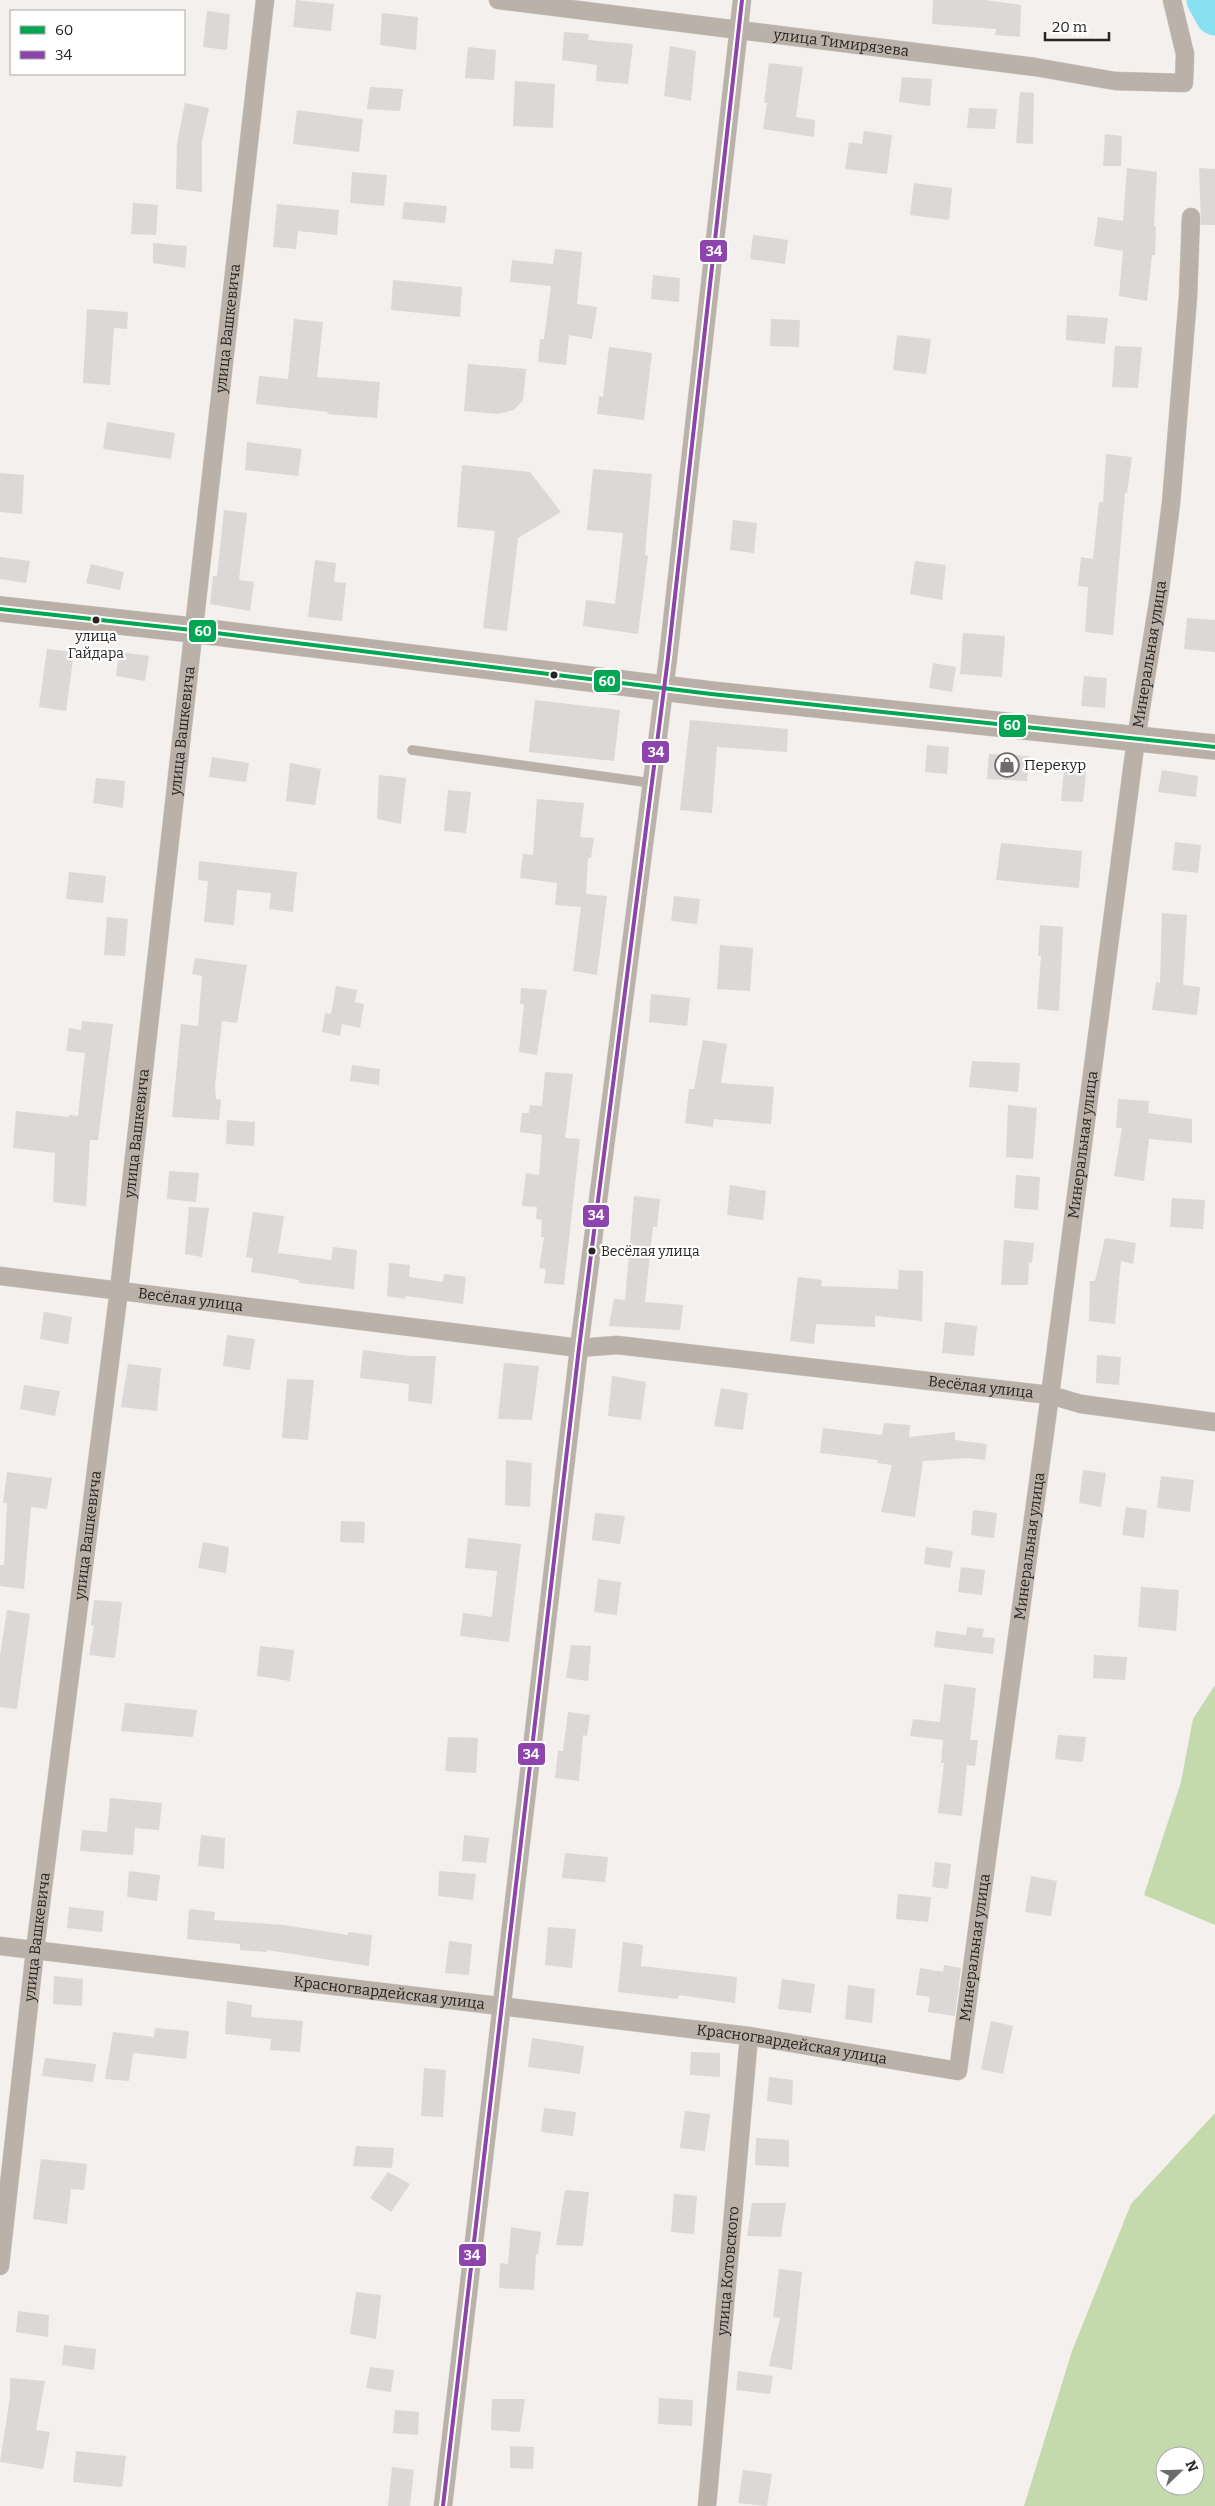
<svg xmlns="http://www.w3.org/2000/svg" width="1215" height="2506" viewBox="0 0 1215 2506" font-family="Bitter,serif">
<rect width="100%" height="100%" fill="#f3f0ed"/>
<g fill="#c5daac" fill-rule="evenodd">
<polygon points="1215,1685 1215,1925 1144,1895 1181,1782 1193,1719"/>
<path d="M1215,2113v393h-191l48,-155 59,-147zM1165,2456h30v30h-30z"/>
</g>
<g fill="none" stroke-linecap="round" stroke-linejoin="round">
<polyline stroke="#87e1f0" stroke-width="39" points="1206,0 1215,16"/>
</g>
<g fill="#dbd8d7">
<polygon points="296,0 334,4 331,31 293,27"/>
<polygon points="933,0 985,0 1021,5 1020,37 995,35 996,29 932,24"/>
<polygon points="207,11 230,14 227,50 203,47"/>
<polygon points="382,13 418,17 416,50 380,45"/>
<polygon points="564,32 589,34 588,40 633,44 628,84 596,81 597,65 562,60"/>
<polygon points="670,46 696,51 691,101 664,96"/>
<polygon points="468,47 496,50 494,80 465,78"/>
<polygon points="769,63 803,67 796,117 815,120 814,137 763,129 767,103 764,103"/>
<polygon points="902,77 932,79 930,106 899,102"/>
<polygon points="515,81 555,84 553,128 513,126"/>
<polygon points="370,87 403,89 400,111 367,109"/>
<polygon points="1020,92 1034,93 1033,144 1016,143"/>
<polygon points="185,103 209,108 202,141 202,192 176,189 177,143"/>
<polygon points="969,108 997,109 995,129 967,128"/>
<polygon points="297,110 363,119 359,152 293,144"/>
<polygon points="864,131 892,135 887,174 845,169 849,142 862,144"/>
<polygon points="1105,134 1122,136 1121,166 1103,166"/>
<polygon points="1127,168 1157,172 1154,226 1156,226 1155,255 1152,255 1147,301 1119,296 1123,251 1094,246 1098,217 1123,221"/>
<polygon points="1199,168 1215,169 1215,225 1201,225"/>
<polygon points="352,172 387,175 384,206 350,203"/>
<polygon points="914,183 952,188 949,220 910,215"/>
<polygon points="404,202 447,206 445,223 402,219"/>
<polygon points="133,203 158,205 156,235 131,234"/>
<polygon points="277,204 339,210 337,235 298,231 296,249 273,247"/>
<polygon points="753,235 788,240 785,264 750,259"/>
<polygon points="153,243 187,246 185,268 153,263"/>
<polygon points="555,249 582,252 577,304 597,307 592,339 569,335 566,365 538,362 540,339 544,339 551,286 510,282 512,260 553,264"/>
<polygon points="653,275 680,278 679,302 651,299"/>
<polygon points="393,280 462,287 460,317 391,310"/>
<polygon points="87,309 128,312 127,329 114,328 110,385 83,383"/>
<polygon points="1067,315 1108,318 1105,344 1066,340"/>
<polygon points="294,319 323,322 317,377 380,382 377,418 327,414 328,412 256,404 259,376 288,379"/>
<polygon points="771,319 800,320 799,347 770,346"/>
<polygon points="897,335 931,339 926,374 893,370"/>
<polygon points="1115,346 1142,347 1138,388 1112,387"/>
<polygon points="609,347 652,353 644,420 597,414 599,396 603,397"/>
<polygon points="468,364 526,369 523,400 514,410 498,414 464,411"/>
<polygon points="107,422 175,433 171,459 103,449"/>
<polygon points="247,442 302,449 298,476 245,470"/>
<polygon points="1106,454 1132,457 1127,493 1125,493 1113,635 1085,632 1088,587 1078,586 1081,557 1093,559 1099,502 1103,502"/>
<polygon points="462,465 530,472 561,512 518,538 507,631 483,628 495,531 457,527"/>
<polygon points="593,469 652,474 645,555 648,556 638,634 583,626 586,600 615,604 623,533 587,530"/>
<polygon points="0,473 24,475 22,514 0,512"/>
<polygon points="224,510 247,513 239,580 254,582 250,611 210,604 213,576 217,576"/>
<polygon points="733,520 757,523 754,553 730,550"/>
<polygon points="0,557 30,561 26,583 0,579"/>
<polygon points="315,560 336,563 334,582 346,583 342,621 308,617"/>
<polygon points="915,561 946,565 942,600 910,594"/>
<polygon points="91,564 124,572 120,590 86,583"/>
<polygon points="1187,618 1215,620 1215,652 1184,649"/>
<polygon points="963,633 1005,636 1002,677 960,674"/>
<polygon points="47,649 74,652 66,711 39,707"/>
<polygon points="119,652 149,656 145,681 116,676"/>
<polygon points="933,663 956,667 952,692 929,688"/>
<polygon points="1084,676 1107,678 1105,708 1081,706"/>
<polygon points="535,700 620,710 614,761 529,752"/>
<polygon points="690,720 788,729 787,752 717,747 712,813 680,810"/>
<polygon points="927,745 949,747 947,774 925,772"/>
<polygon points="989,754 1029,756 1027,781 987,779"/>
<polygon points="212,757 249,763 246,782 209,777"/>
<polygon points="1065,760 1087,763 1083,802 1061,801"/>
<polygon points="290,763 321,769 315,805 286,801"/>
<polygon points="1162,770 1198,776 1196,797 1158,792"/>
<polygon points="379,775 406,778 401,824 377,819"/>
<polygon points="96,778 125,781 123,808 93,803"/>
<polygon points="448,790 471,792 466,833 444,831"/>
<polygon points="537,799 584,803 580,837 594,838 591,858 588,858 586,894 607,896 597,975 573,971 581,907 555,905 557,883 520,878 523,854 533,855"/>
<polygon points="1175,842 1201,845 1198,873 1172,870"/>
<polygon points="1001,843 1082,851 1079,888 996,880"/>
<polygon points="199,861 297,872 293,912 269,909 271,893 237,890 234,925 204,922 208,881 198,880"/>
<polygon points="69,872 106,876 103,903 66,899"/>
<polygon points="674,896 700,899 697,924 671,921"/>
<polygon points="1162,913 1187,915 1183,985 1200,987 1197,1015 1152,1010 1156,982 1160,983"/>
<polygon points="107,917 128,919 125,956 104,955"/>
<polygon points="1040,925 1063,927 1059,1011 1037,1009 1041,956 1038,956"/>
<polygon points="720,945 753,948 750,991 717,989"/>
<polygon points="195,958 247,965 237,1023 222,1021 215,1086 216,1099 221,1100 219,1120 172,1117 181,1024 198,1026 202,976 192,974"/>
<polygon points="336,986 357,990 355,1002 364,1004 360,1028 342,1024 340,1036 322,1032 325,1013 331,1014"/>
<polygon points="521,988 547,990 537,1055 519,1052 524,1004 520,1004"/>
<polygon points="651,994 690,998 687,1026 649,1022"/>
<polygon points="82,1021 113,1024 98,1140 90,1140 86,1206 53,1202 55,1153 13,1148 16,1111 69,1117 69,1115 78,1116 85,1053 66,1051 69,1028 81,1030"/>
<polygon points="703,1040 727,1044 721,1083 774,1087 771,1124 714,1119 713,1127 685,1123 689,1089 694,1089"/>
<polygon points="972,1061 1020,1063 1018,1092 969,1087"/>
<polygon points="352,1065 380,1069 379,1085 350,1081"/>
<polygon points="545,1072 573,1074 565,1138 580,1139 564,1285 544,1283 546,1269 539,1268 544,1237 541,1237 542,1220 536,1219 537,1207 522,1206 526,1173 539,1175 542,1135 520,1132 522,1113 529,1113 530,1105 542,1106"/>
<polygon points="1118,1099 1149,1101 1148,1113 1192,1119 1192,1143 1149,1139 1144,1181 1114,1176 1122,1128 1116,1128"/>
<polygon points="1008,1105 1037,1108 1033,1159 1006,1157"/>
<polygon points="227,1120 255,1122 254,1146 226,1144"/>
<polygon points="169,1171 199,1173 196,1202 167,1199"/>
<polygon points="1016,1175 1040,1177 1038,1210 1014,1208"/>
<polygon points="730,1185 766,1191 763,1220 727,1215"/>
<polygon points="634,1196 660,1199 657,1227 653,1227 645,1302 683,1305 680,1330 609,1326 614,1299 625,1300"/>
<polygon points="1172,1198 1205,1200 1203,1229 1170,1227"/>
<polygon points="189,1207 209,1208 202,1257 185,1254"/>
<polygon points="253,1212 284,1216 278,1253 331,1260 333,1247 357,1250 354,1289 299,1283 299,1280 251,1272 253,1258 246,1257"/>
<polygon points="1105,1238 1136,1243 1133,1264 1121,1261 1115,1324 1089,1321 1090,1281 1095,1281"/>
<polygon points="1004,1240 1034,1243 1032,1263 1029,1262 1028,1285 1001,1285"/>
<polygon points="389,1263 410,1265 409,1277 443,1282 444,1274 466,1277 463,1304 406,1296 405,1299 387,1296"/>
<polygon points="899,1270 923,1271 922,1321 875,1316 875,1327 816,1324 814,1344 790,1341 798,1277 822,1280 821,1286 898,1289"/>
<polygon points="44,1312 72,1317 68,1344 40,1339"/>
<polygon points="945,1322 977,1326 974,1356 942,1353"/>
<polygon points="227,1335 255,1339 250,1370 223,1366"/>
<polygon points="363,1350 410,1356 436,1356 432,1404 408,1401 409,1384 360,1378"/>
<polygon points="1097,1355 1121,1357 1119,1385 1096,1383"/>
<polygon points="504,1363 539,1366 532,1420 498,1419"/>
<polygon points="128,1364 161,1368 157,1411 121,1407"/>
<polygon points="612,1376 646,1382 641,1420 608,1416"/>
<polygon points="287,1379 314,1380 308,1440 282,1438"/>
<polygon points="24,1385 60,1391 55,1416 20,1409"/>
<polygon points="721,1388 748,1393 743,1430 714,1426"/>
<polygon points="884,1423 910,1425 909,1437 955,1432 955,1440 987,1444 985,1460 968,1458 923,1461 915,1517 881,1512 892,1465 877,1463 878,1460 820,1453 823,1428 882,1435"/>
<polygon points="506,1460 532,1463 530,1507 505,1505"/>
<polygon points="1083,1470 1106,1473 1101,1507 1079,1503"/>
<polygon points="7,1472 52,1478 47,1509 31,1507 24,1589 0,1586 0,1565 4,1565 7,1503 3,1503"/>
<polygon points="1161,1476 1194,1480 1190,1512 1157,1508"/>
<polygon points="1126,1507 1147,1510 1144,1538 1122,1535"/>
<polygon points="973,1510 997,1513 994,1538 971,1535"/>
<polygon points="595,1513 625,1516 620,1544 592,1540"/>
<polygon points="341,1521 365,1522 364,1543 340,1542"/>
<polygon points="468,1538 521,1544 509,1642 460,1636 463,1613 492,1617 497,1571 465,1568"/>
<polygon points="203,1542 229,1547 226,1573 198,1568"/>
<polygon points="926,1547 953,1551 950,1568 924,1564"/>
<polygon points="961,1567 985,1570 982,1595 958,1592"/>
<polygon points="598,1579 621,1582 617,1615 594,1612"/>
<polygon points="1141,1587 1179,1590 1176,1631 1138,1627"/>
<polygon points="94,1600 122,1602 115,1658 89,1655 94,1626 91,1625"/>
<polygon points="7,1610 30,1614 17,1709 0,1707 0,1655"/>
<polygon points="967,1627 984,1629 982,1637 995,1638 993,1654 934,1647 936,1631 966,1635"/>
<polygon points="571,1645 591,1646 588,1681 566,1678"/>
<polygon points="260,1646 294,1650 290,1681 257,1676"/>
<polygon points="1094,1655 1127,1657 1125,1680 1093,1678"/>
<polygon points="944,1684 976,1688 970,1740 978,1740 975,1766 967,1765 962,1816 938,1813 944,1763 941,1763 943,1740 910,1736 913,1719 940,1722"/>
<polygon points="125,1703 197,1710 193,1737 121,1731"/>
<polygon points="568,1712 590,1715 587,1736 583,1735 579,1781 555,1778 558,1751 563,1751"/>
<polygon points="1058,1735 1086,1737 1083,1762 1055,1759"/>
<polygon points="448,1737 478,1738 476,1773 445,1771"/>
<polygon points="110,1798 162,1803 159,1830 135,1828 133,1855 80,1851 82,1830 107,1832"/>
<polygon points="201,1835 225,1838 224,1869 198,1866"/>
<polygon points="464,1835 489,1838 486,1863 462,1861"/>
<polygon points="565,1853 608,1857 605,1882 562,1878"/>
<polygon points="935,1862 951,1864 948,1889 932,1887"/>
<polygon points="129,1871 160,1875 157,1901 127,1897"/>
<polygon points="439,1871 476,1874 473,1900 438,1896"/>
<polygon points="1031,1876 1057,1881 1051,1916 1025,1912"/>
<polygon points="898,1894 931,1897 928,1922 896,1919"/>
<polygon points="69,1907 104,1911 102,1932 67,1928"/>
<polygon points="189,1909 215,1912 214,1920 284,1925 348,1935 348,1932 372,1935 369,1966 267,1950 267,1952 240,1950 240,1944 187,1939"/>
<polygon points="548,1927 576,1929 572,1968 545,1965"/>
<polygon points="449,1941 472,1944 469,1975 445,1973"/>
<polygon points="623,1942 643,1945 641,1966 737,1977 735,2003 679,1995 678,1999 618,1992"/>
<polygon points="944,1965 961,1968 955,2016 928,2012 930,1997 916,1995 920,1968 943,1972"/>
<polygon points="54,1976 83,1979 82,2006 53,2004"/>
<polygon points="782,1979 815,1984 811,2013 778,2009"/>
<polygon points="848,1985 875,1989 872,2023 845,2019"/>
<polygon points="227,2001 252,2005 251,2017 303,2021 300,2052 270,2050 271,2039 225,2034"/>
<polygon points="991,2021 1013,2026 1003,2074 981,2069"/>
<polygon points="155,2028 189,2031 186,2059 133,2053 129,2081 105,2079 113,2032 154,2037"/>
<polygon points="532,2038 584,2046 580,2074 528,2067"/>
<polygon points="691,2052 720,2053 720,2077 690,2075"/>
<polygon points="45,2058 96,2064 93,2082 42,2076"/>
<polygon points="424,2068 446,2070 443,2117 421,2116"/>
<polygon points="769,2077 793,2080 792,2105 767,2101"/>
<polygon points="544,2108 576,2112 573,2136 541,2132"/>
<polygon points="685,2111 710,2114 705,2151 680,2148"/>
<polygon points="756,2138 789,2140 789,2167 755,2165"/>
<polygon points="356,2146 394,2148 392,2168 353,2166"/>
<polygon points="41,2159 87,2164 84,2190 71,2189 67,2224 33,2219"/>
<polygon points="388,2172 410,2184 391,2212 370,2198"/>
<polygon points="565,2190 589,2192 583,2246 556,2245"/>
<polygon points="674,2194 697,2196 694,2234 671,2232"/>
<polygon points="752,2203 786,2203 781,2237 747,2236"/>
<polygon points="511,2227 541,2232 538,2254 536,2254 534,2290 499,2288 500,2263 508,2264"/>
<polygon points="779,2269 802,2272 792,2370 769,2366 780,2318 773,2317"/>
<polygon points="356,2292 381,2295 376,2339 350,2334"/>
<polygon points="18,2311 49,2315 48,2337 16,2332"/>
<polygon points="64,2345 96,2349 94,2370 62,2365"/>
<polygon points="370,2367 394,2370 391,2392 366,2388"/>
<polygon points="738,2371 773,2376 770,2394 736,2390"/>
<polygon points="10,2378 45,2381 36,2430 50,2432 43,2469 0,2462 10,2397"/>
<polygon points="659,2398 693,2400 692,2426 658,2424"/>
<polygon points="492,2399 525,2399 520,2432 491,2430"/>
<polygon points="395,2410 419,2412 418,2435 393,2433"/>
<polygon points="510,2446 534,2447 533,2469 510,2468"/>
<polygon points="76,2451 126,2456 122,2487 73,2482"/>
<polygon points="392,2467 414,2470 410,2506 388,2506"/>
<polygon points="743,2470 772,2474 767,2506 738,2503"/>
</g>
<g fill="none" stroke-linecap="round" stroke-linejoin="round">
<g stroke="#cdcbc9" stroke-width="10">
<polyline id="lane" points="412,750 651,783"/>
</g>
<g stroke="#cdcbc9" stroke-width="19">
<g id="street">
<path id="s1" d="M498,0l537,67 80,14 69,2 1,-29 -13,-54"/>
<path id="s2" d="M0,1276l579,72 38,-3 433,50 31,9 134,18"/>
<path id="s3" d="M0,1946l749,90 209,35 92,-676 86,-656 24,-149 11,-87 17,-206 3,-80"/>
<path id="s4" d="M0,2266l35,-316 84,-660 146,-1290"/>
<polyline points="443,2506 579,1348 668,658 742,0"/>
<path id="s5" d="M707,2506l42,-470"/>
</g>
</g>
<g stroke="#cdcbc9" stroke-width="26">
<polyline id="secondary" points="0,609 192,630 711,694 1215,747"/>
</g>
<use href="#lane" stroke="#bab1a8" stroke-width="9"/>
<use href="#street" stroke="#bab1a8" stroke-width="18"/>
<use href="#secondary" stroke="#b9afa6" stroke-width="25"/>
<g stroke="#fff" stroke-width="8">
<polyline id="bus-1" points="0,609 192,630 711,694 1215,747"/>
</g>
<g stroke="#fff" stroke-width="8">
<polyline id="bus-2" points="443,2506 579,1348 668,658 742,0"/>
</g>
<use href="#bus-1" stroke="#00a651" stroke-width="4"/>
<use href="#bus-2" stroke="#8e44ad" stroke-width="4"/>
</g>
<defs>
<g id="shop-ring" transform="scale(1.25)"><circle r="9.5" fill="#fff" stroke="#6e6c6a" stroke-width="1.5"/><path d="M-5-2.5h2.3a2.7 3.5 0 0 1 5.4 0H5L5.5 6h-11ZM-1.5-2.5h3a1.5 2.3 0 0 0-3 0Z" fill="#6e6c6a"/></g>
</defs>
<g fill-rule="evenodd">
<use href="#shop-ring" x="1007" y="765"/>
</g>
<g fill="#272523" stroke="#fff" stroke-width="2">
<circle cx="96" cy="620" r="4.5"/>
<circle cx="554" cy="675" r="4.5"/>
<circle cx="592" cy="1251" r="4.5"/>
</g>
<g text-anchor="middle" stroke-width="4.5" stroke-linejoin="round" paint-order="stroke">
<g font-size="14" fill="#272523" stroke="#fff">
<text x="96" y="641">улица<tspan x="96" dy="17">Гайдара</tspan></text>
<text x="601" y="1256" text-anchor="start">Весёлая улица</text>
</g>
<g font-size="15" fill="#272523" stroke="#fff">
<text dy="5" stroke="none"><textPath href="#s1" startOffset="346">улица Тимирязева</textPath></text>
<text dy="5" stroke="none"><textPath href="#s4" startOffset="1951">улица Вашкевича</textPath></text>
<text dy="5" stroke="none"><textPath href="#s3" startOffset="2396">Минеральная улица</textPath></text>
<text dy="5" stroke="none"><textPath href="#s4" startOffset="1546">улица Вашкевича</textPath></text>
<text dy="5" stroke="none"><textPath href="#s4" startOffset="1141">улица Вашкевича</textPath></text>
<text dy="5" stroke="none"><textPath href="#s3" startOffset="1901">Минеральная улица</textPath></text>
<text dy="5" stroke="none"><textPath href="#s2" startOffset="192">Весёлая улица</textPath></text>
<text dy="5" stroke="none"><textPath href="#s2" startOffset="988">Весёлая улица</textPath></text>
<text dy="5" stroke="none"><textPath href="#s4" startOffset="736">улица Вашкевича</textPath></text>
<text dy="5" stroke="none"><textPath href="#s3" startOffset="1496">Минеральная улица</textPath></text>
<text dy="5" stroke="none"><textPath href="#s4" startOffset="331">улица Вашкевича</textPath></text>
<text dy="5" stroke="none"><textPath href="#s3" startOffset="1091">Минеральная улица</textPath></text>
<text dy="5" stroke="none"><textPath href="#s3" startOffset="392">Красногвардейская улица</textPath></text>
<text dy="5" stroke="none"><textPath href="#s3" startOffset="798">Красногвардейская улица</textPath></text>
<text dy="5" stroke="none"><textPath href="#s5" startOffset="236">улица Котовского</textPath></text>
</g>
<g font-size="15" fill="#272523" stroke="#fff" text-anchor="start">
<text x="1024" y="770">Перекур</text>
</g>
</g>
<g stroke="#fff" stroke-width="2">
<rect x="699" y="239" width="29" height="24" rx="5" fill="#8e44ad"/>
<rect x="188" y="619" width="29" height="24" rx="5" fill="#00a651"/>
<rect x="593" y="669" width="28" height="24" rx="5" fill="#00a651"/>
<rect x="998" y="714" width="29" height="24" rx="5" fill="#00a651"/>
<rect x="641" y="740" width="29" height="24" rx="5" fill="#8e44ad"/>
<rect x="582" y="1204" width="28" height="24" rx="5" fill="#8e44ad"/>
<rect x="517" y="1742" width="29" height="24" rx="5" fill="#8e44ad"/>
<rect x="458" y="2243" width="29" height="24" rx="5" fill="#8e44ad"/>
</g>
<g font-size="14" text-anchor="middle" font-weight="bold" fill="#fff">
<text x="714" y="256">34</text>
<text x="203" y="636">60</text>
<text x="607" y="686">60</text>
<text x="1012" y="730">60</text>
<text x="656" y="757">34</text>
<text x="596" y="1220">34</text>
<text x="531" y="1759">34</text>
<text x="472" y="2260">34</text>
</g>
<rect x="10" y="10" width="175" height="65" fill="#ffffff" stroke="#a9a8a7"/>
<rect x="20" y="26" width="25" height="8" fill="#00a651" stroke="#a9a8a7"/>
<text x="55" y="35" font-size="15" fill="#272523">60</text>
<rect x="20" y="51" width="25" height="8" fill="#8e44ad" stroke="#a9a8a7"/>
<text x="55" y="60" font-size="15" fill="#272523">34</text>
<g transform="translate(1180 2471) rotate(67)"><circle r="24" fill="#ffffff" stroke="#a9a8a7"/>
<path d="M0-4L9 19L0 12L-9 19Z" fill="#6e6c6a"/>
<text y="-8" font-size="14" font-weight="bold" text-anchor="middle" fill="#272523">N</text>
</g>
<path d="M1045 32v8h64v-8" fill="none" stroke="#272523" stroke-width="2.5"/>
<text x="1052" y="32" font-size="15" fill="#272523" stroke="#ffffff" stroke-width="4" paint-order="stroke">20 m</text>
</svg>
